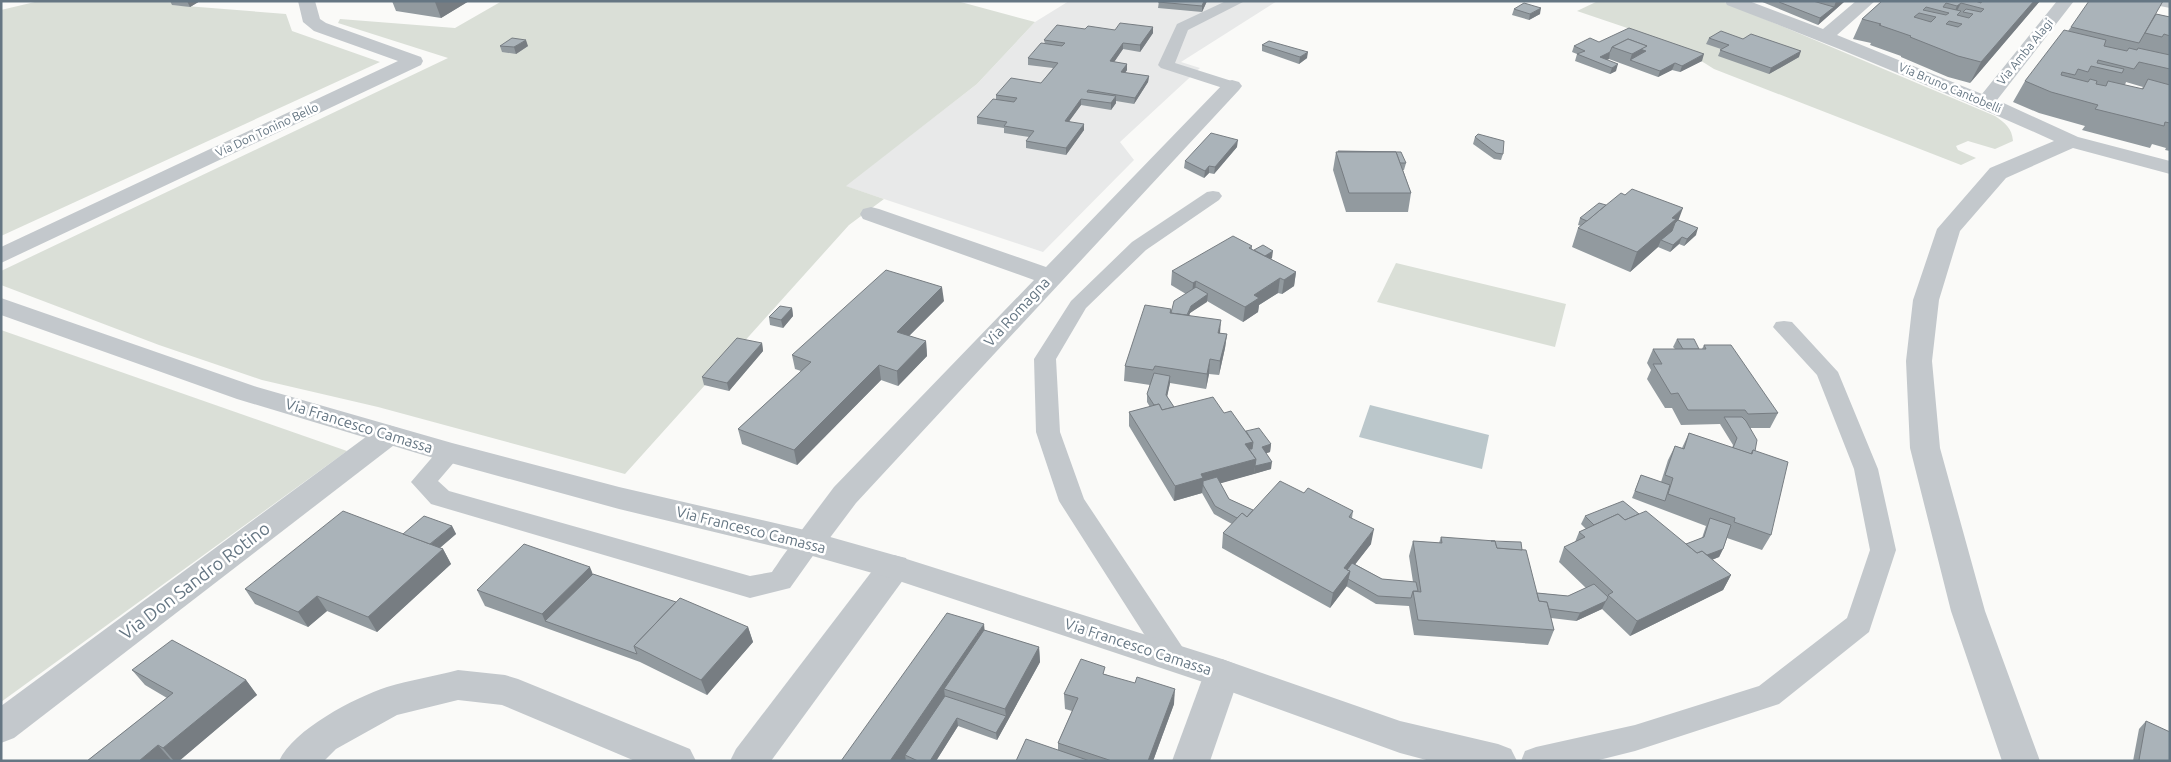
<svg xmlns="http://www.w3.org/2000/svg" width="2171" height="762" viewBox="0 0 2171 762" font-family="Ubuntu,sans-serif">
<rect width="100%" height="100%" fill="#fafaf8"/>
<polygon fill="#e8e9e9" points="1069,1 1277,1 1181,62 1200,68 1120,142 1134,160 1043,252 845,186 977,84 1035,22"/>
<g fill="#dadfd7">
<polygon points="39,1 180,1 173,5 286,14 292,31 380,62 1,236 1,10"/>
<polygon points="502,1 957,1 1035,22 977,84 846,186 884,199 849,225 625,474 378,407 262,380 159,345 1,285 1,271 448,58 338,23 340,19 455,28"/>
<path d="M1598,1h124l273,115c10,7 17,12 18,25l-18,8 -27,-8 -12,5 2,4 18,8 -15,7 -247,-96c-41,-28 -90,-42 -137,-58z"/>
<polygon points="1396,263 1566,304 1555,347 1377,302"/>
<polygon points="1,330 347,451 1,702"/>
</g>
<polygon fill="#bbc7cb" points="1370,405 1489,435 1482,469 1359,437"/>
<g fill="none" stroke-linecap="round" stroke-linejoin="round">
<g fill="#c3c8cc" fill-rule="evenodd">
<polygon points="1226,1 1245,1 1188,30 1175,63 1238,83 1240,86 1238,89 1226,89 1161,68 1158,65 1177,24"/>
<polygon points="1213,191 1219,192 1222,196 1219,200 1146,250 1086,308 1056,359 1060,432 1084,499 1185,651 1189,659 1185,667 1175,671 1165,667 1059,501 1036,432 1034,359 1071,301 1132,242 1207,192"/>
<polygon points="1784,321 1792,322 1838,372 1878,469 1896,550 1869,632 1779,704 1635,751 1595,761 1521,761 1525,751 1536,747 1635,725 1759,686 1847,618 1870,550 1854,469 1817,375 1773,327 1776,322"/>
<path d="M450,445l9,2 3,6 -24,28 11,10 301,85 22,-4c12,-16 24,-43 46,-36l4,7 -32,45 -40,10 -319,-94 -20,-22 30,-35z"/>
</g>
<g fill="#c3c8cc" fill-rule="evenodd">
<polygon points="298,1 315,1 320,19 326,23 421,57 423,61 421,65 1,263 1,247 398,61 314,31 303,22"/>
<path d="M1725,1h24l74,28 33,-28h19l-38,34 145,59 75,-93h17l-77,99 81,37 92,24v13l-97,-26 -67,30 -46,53 -21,69 -7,61 8,87 45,163 55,150h-38l-51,-150 -41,-163 -4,-87 7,-61 24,-71 53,-61 64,-27c-108,-49 -217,-94 -327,-136z"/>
<polygon points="2153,1 2170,1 2170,8 2155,5"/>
<polygon points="1232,80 1239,82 1242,86 1239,90 856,503 820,551 809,555 798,551 793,543 798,535 834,487 1034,280 863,219 860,214 863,209 871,207 879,209 1046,267 1225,82"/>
<polygon points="388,425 398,428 402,435 398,442 14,738 1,743 1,706 378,428"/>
<polygon points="894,555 906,558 910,567 906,576 771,761 730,761 736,749 882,558"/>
<polygon points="1222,659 1235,664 1240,674 1210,761 1172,761 1204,674 1209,664"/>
<path d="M458,670l47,5 13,4 172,70 6,12h-61l-133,-56 -44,-5 -61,15 -61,34 -12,12h-45c15,-32 75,-63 108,-74 23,-7 48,-11 71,-17z"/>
</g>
<polygon fill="#c3c8cc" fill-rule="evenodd" points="1,298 257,387 452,443 619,487 809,531 894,555 1222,659 1400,721 1498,744 1511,749 1517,761 1430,761 1400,753 1215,686 890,578 809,555 619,509 440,460 237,399 1,315"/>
</g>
<g fill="#929a9f" fill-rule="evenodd">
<polygon points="170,1 200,1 190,7 172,5"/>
<polygon points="392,1 469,1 441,18 396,11"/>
<polygon points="1159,1 1207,1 1202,12 1158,8"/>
<polygon points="1760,1 1845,1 1818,25"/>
<polygon points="1882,1 2040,1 1970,83 1948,77 1901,57 1901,56 1870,45 1871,43 1853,39 1862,19"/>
<polygon points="1514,9 1540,14 1529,20 1512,15"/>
<path d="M2156,14l14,3v134l-5,-1 1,-2 -14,-4 -2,4 -68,-18 3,-4 -46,-13 -26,-11 12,-21 43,-50 3,-4zM2126,82l17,5 -2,2 -16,-4z"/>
<polygon points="1153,27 1153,33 1140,52 1123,49 1114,62 1127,64 1127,70 1125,73 1149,76 1148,82 1134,104 1116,101 1116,103 1111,110 1081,105 1069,121 1084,130 1066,155 1026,148 1026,141 1029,137 1004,133 1004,128 977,124 977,117 996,100 996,95 1041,83 1053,68 1028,65 1028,58 1045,44 1044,40 1085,29 1115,30"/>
<polygon points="1709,38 1799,57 1769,74 1718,56 1721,49 1706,44"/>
<polygon points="1599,42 1702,61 1680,72 1672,70 1658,77 1609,59 1606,60 1616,71 1610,74 1575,61 1577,54 1572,52 1574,46"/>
<polygon points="1262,45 1307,58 1299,64 1262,51"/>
<polygon points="500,46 528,46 516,54 502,52"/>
<polygon points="1475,137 1503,154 1501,160 1494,159 1473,144"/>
<polygon points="1237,147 1214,174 1209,173 1204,178 1184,168 1185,161"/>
<polygon points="1336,152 1406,163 1404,170 1403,170 1411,193 1408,212 1346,212 1333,170"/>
<polygon points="1606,205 1678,220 1696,235 1684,246 1679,244 1670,252 1658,247 1630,272 1572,247 1578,228 1581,226 1578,225 1580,218"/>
<polygon points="1252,246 1252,249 1272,258 1271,259 1296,272 1294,286 1282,294 1278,293 1259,305 1258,312 1243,322 1207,301 1190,313 1189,315 1220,333 1227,334 1225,348 1219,375 1209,374 1206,389 1170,383 1167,396 1174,407 1224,413 1246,431 1271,444 1270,452 1266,453 1271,469 1220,483 1229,499 1253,510 1304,493 1353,511 1352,518 1371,544 1355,564 1382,579 1413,582 1409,556 1413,541 1439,543 1441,537 1522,550 1537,593 1568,596 1586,588 1559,562 1564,547 1575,542 1579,532 1586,529 1581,524 1585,516 1639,514 1686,544 1702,538 1706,526 1632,498 1641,475 1661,482 1668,460 1675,446 1682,448 1689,433 1732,448 1733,445 1720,424 1681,425 1672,408 1665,408 1647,379 1651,370 1647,363 1653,349 1675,349 1673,347 1677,339 1699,349 1702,349 1704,345 1778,413 1770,428 1750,428 1771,535 1762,550 1727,538 1723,549 1719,557 1712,560 1731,575 1723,590 1630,636 1602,609 1576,621 1551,618 1554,630 1548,645 1414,635 1409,606 1376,604 1346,586 1330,608 1222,548 1223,533 1232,524 1214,514 1202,493 1174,501 1129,426 1129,412 1150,407 1147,402 1147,394 1150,385 1124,381 1125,366 1171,309 1171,313 1186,294 1171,285 1172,271"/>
<polygon points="944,301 909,336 926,341 927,356 898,386 881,380 797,465 742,444 738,429 801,371 795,369 792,355"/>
<polygon points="792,308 793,316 783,328 770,325 769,317"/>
<polygon points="762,343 763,351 729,391 704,385 702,377"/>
<polygon points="452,526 456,534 440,548 443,549 451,564 377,632 327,611 308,627 255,604 245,589 403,534"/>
<polygon points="593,574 748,627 753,642 707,695 640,662 485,606 477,590"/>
<polygon points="984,630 1039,647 1040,662 997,740 958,726 936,761 841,761"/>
<polygon points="132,670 246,680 257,695 179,761 173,761 171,760 87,761 167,698 145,685"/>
<polygon points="1105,674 1174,704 1153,761 1016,761 1058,750 1058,743 1072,711 1065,709 1064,694"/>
<polygon points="2146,721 2170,761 2133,761 2139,729"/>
</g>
<g fill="#777d82">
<polygon points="187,1 200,1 190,7"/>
<polygon points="436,1 469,1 441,18 435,2"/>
<polygon points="1204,1 1207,1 1202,12 1202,6"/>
<polygon points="1836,1 1845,1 1818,25 1820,18 1834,7"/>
<polygon points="2034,1 2040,1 1970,83 1981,62"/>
<polygon points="1961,3 1952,21 1950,21 1957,6"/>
<polygon points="1541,8 1540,14 1529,20 1530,14"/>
<polygon points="1153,27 1153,33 1140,52 1140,45"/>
<polygon points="526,40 528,46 516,54 514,47"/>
<polygon points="1123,43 1123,49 1110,68 1110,61"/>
<polygon points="1647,46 1643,58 1630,60 1632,54"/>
<polygon points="1801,51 1799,57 1769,74 1771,68"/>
<polygon points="1308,52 1307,58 1299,64 1300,57"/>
<polygon points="1610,52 1609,59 1600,63 1600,57"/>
<polygon points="1704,54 1702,61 1680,72 1682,66"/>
<polygon points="1675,63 1672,70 1658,77 1660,71"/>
<polygon points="1127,64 1127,70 1121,78 1121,72"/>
<polygon points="1618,64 1616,71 1610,74 1612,68"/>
<polygon points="1149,76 1148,82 1134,104 1135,98"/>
<polygon points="1116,96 1116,103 1111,110 1111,103"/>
<polygon points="1081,99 1081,105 1065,127 1065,121"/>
<polygon points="1084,124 1084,130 1066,155 1066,148"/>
<polygon points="1238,140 1237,147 1214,174 1215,167"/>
<polygon points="1209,166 1209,173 1204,178 1205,171"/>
<polygon points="1683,208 1676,227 1669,238 1661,240 1658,247 1630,272 1637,252 1672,218"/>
<polygon points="1698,228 1696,235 1684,246 1687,239"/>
<polygon points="1682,237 1679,244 1670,252 1673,245"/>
<polygon points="1273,251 1272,258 1258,267 1258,259"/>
<polygon points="1296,272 1294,286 1282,294 1284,280"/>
<polygon points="1280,278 1278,293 1259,305 1258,312 1243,322 1245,307 1254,295"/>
<polygon points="1196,281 1195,295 1192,297 1193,283"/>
<polygon points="942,287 944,301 899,346 897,332"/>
<polygon points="1208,294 1207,302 1190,313 1185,329 1185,322 1191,306"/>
<polygon points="792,308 793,316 783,328 781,320"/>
<polygon points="1221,320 1220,334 1218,333"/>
<polygon points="1227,334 1225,348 1219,375 1220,361"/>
<polygon points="926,341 927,356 898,386 897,371"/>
<polygon points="762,343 763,351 729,391 727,383"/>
<polygon points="1210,359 1209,374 1206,389 1207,374"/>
<polygon points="879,365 881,380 797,465 794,450"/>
<polygon points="1170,376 1170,383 1166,402 1166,395"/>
<polygon points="1253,442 1251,456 1245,444"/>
<polygon points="1271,444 1270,452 1261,455 1262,447"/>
<polygon points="1256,459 1254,474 1204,488 1203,485 1202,493 1174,501 1175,486 1201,474"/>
<polygon points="1272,462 1271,469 1254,474 1255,466"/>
<polygon points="452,526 456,534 430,556 426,548"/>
<polygon points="1374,529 1371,544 1350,571 1347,586 1330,608 1333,593 1344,568"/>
<polygon points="443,549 451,564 377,632 368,617"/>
<polygon points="1723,549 1719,557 1689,568 1693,560"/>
<polygon points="590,567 596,582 545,621 542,614"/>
<polygon points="1731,575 1723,590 1630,636 1637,621"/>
<polygon points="317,596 327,611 308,627 298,612"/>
<polygon points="1606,601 1602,609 1576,621 1580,613"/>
<polygon points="984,624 986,645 944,689 946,704 905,755 906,761 890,761"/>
<polygon points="748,627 753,642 707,695 701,680"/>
<polygon points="1039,647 1040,662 997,740 996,733 1006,716 1005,709"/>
<polygon points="246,680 257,695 179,761 174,761 163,748"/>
<polygon points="1175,689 1174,704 1153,761 1148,761"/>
<polygon points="957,718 958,726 936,761 930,761"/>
<polygon points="158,745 171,760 170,761 139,761"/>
</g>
<g fill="#aab3b9" stroke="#777d82" fill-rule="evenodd">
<polygon points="1159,1 1204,1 1202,6 1158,2"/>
<polygon points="1780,1 1813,1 1834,7 1820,18 1779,2"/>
<path d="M1882,1h93l6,2 1,-2h52l-53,61 -23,-6 -48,-19 1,-1 -32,-11 2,-1 -19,-5zM1946,3l11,3 4,-3 23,6 -3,3 -15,-3 -3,3 10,2 -4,4 -12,-3 4,-4 -18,-4zM1926,7l23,6 -3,2 -23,-5zM1919,13l17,4 -5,5 -17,-5zM1949,21l13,3 -4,3 -12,-3z"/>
<polygon points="2089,1 2163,1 2139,43 2071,27"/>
<polygon points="1524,3 1541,8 1530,14 1514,9"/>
<polygon points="2156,14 2170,17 2170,36 2164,34 2162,37 2145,33"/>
<polygon points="1120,23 1153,27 1140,45 1123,43 1110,61 1127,64 1121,72 1149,76 1135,98 1088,90 1087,92 1116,96 1111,103 1081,99 1065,121 1084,124 1066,148 1026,141 1034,131 1004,126 1007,122 977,117 993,99 1014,102 1017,98 996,95 1011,78 1041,83 1058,63 1028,58 1041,43 1062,46 1065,43 1044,40 1057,25 1085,29 1088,26 1115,30"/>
<polygon points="1629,28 1704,54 1682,66 1675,63 1660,71 1630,60 1646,51 1640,49 1647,46 1628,39 1612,47 1610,52 1600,57 1618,64 1612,68 1577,54 1585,51 1574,46 1590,38 1599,42"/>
<polygon points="2064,30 2106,40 2104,46 2127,51 2129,48 2137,50 2138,48 2170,55 2170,69 2139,62 2134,69 2098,60 2097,63 2124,69 2122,73 2091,66 2088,72 2078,69 2075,75 2062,72 2061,75 2088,82 2090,79 2097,81 2096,84 2106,86 2108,81 2143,89 2148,79 2170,85 2170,123 2165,122 2164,126 2095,109 2098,105 2051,92 2025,81"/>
<polygon points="1721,31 1743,39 1751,34 1801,51 1771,68 1720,50 1729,45 1709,38"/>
<polygon points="512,38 526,40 514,47 500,46"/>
<polygon points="1628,39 1647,46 1632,54 1612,47"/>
<polygon points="1269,41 1308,52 1300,57 1262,45"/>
<polygon points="1211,133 1238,140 1215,167 1209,166 1205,171 1185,161"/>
<polygon points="1478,134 1504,141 1503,154 1496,153 1475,137"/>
<polygon points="1338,151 1401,152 1406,163 1400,163 1396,152 1338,152"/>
<polygon points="1336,152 1396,152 1411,193 1349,193"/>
<polygon points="1632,189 1683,208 1672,218 1676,219 1637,252 1578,228 1621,193 1625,195"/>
<polygon points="1599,203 1606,205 1587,221 1580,218"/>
<polygon points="1678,220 1698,228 1687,239 1682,237 1673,245 1661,240 1672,231 1675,223"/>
<polygon points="1233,236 1252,246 1249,248 1296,272 1284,280 1280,278 1254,295 1259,298 1245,307 1196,281 1193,283 1172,271"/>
<polygon points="1263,245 1273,251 1265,256 1254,250"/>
<polygon points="886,270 942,287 897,332 926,341 897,371 879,365 794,450 738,429 811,362 792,355"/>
<polygon points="1196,287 1208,294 1191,306 1187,315 1171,313 1174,301"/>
<polygon points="1145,305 1171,309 1170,313 1221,320 1218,333 1227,334 1220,361 1210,359 1207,374 1155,366 1153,370 1125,366"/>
<polygon points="780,306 792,308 781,320 769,317"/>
<polygon points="737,338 762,343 727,383 702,377"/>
<polygon points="1677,339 1694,339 1699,349 1683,349"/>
<polygon points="1704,345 1731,345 1778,413 1748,414 1745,410 1688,410 1678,393 1671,394 1653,364 1662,364 1653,349 1706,349"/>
<polygon points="1154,373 1170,376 1166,395 1174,407 1162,410 1159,404 1154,405 1147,394"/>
<polygon points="1213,397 1224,413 1231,411 1253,442 1245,444 1256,459 1201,474 1203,478 1175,486 1129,412 1159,404 1162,410"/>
<polygon points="1724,417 1742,417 1746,421 1757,440 1755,451 1753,450 1751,454 1733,448 1737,438"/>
<polygon points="1259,428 1271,444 1262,447 1272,462 1255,466 1256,459 1249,449 1252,449 1253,442 1246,431"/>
<polygon points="1689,433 1752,454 1753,450 1788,462 1771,535 1734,522 1735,518 1668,494 1673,478 1665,475 1675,446 1684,449"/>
<polygon points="1641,475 1670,485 1665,501 1635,491"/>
<polygon points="1217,477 1229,499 1253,510 1247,517 1242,513 1237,518 1215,506 1203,485 1203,481"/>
<polygon points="1280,481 1304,493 1308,488 1353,511 1349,517 1374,529 1344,568 1350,571 1333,593 1223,533 1242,513 1247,517"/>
<polygon points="1623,501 1639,514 1625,520 1618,514 1594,525 1585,516"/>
<polygon points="343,511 443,549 368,617 317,596 298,612 245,589"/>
<polygon points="1646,511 1697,553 1702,551 1731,575 1637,621 1608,595 1613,592 1564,547 1585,537 1579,532 1618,514 1625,520"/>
<polygon points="424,516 452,526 430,544 403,534"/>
<polygon points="1710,518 1731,525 1723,549 1707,555 1702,551 1697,553 1686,544 1704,537"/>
<polygon points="1441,537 1495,541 1497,548 1526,550 1539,601 1547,602 1554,630 1418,620 1413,591 1421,592 1413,541 1442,543"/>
<polygon points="1491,541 1521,542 1522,550 1497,548 1495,541"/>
<polygon points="524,544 590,567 542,614 477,590"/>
<polygon points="1352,563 1382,579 1416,582 1418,591 1413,591 1411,598 1378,596 1348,579 1350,571 1347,570"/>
<polygon points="593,574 676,602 634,646 637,654 545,621"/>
<polygon points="1594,584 1608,597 1606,601 1580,613 1549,609 1547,602 1539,601 1537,593 1568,596"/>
<polygon points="680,598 748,627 701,680 634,646"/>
<polygon points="947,613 984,624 890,761 841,761"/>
<polygon points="984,630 1039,647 1005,709 944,689"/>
<polygon points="172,640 246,680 163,748 158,745 139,761 87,761 173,693 132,670"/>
<polygon points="1081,659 1105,667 1103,674 1135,683 1137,677 1175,689 1148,761 1112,761 1058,743 1078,698 1064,694"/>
<polygon points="945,696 1006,716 996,733 957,718 930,761 918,761 905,755"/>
<polygon points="2146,721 2170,732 2170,761 2142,761 2139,760"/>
<polygon points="1026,739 1090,761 1016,761"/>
</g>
<g text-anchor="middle" stroke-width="5" stroke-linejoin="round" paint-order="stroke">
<g font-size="12" fill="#657683" stroke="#fff">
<text transform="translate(2025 52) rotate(-51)" y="4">Via Amba Alagi</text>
<text transform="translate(1950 88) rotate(23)" y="4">Via Bruno Cantobelli</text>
<text transform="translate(267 130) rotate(-25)" y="4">Via Don Tonino Bello</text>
</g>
<g font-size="15" fill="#657683" stroke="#fff">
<text transform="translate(1017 312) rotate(-47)" y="5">Via Romagna</text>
<text transform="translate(359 426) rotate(17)" y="5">Via Francesco Camassa</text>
<text transform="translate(751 530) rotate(14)" y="5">Via Francesco Camassa</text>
<text transform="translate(1138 647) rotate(18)" y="5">Via Francesco Camassa</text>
</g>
<g font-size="18" fill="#657683" stroke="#fff">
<text transform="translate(195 581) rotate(-37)" y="6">Via Don Sandro Rotino</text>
</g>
</g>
<rect width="2171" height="762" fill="none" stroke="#657683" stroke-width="5"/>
</svg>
